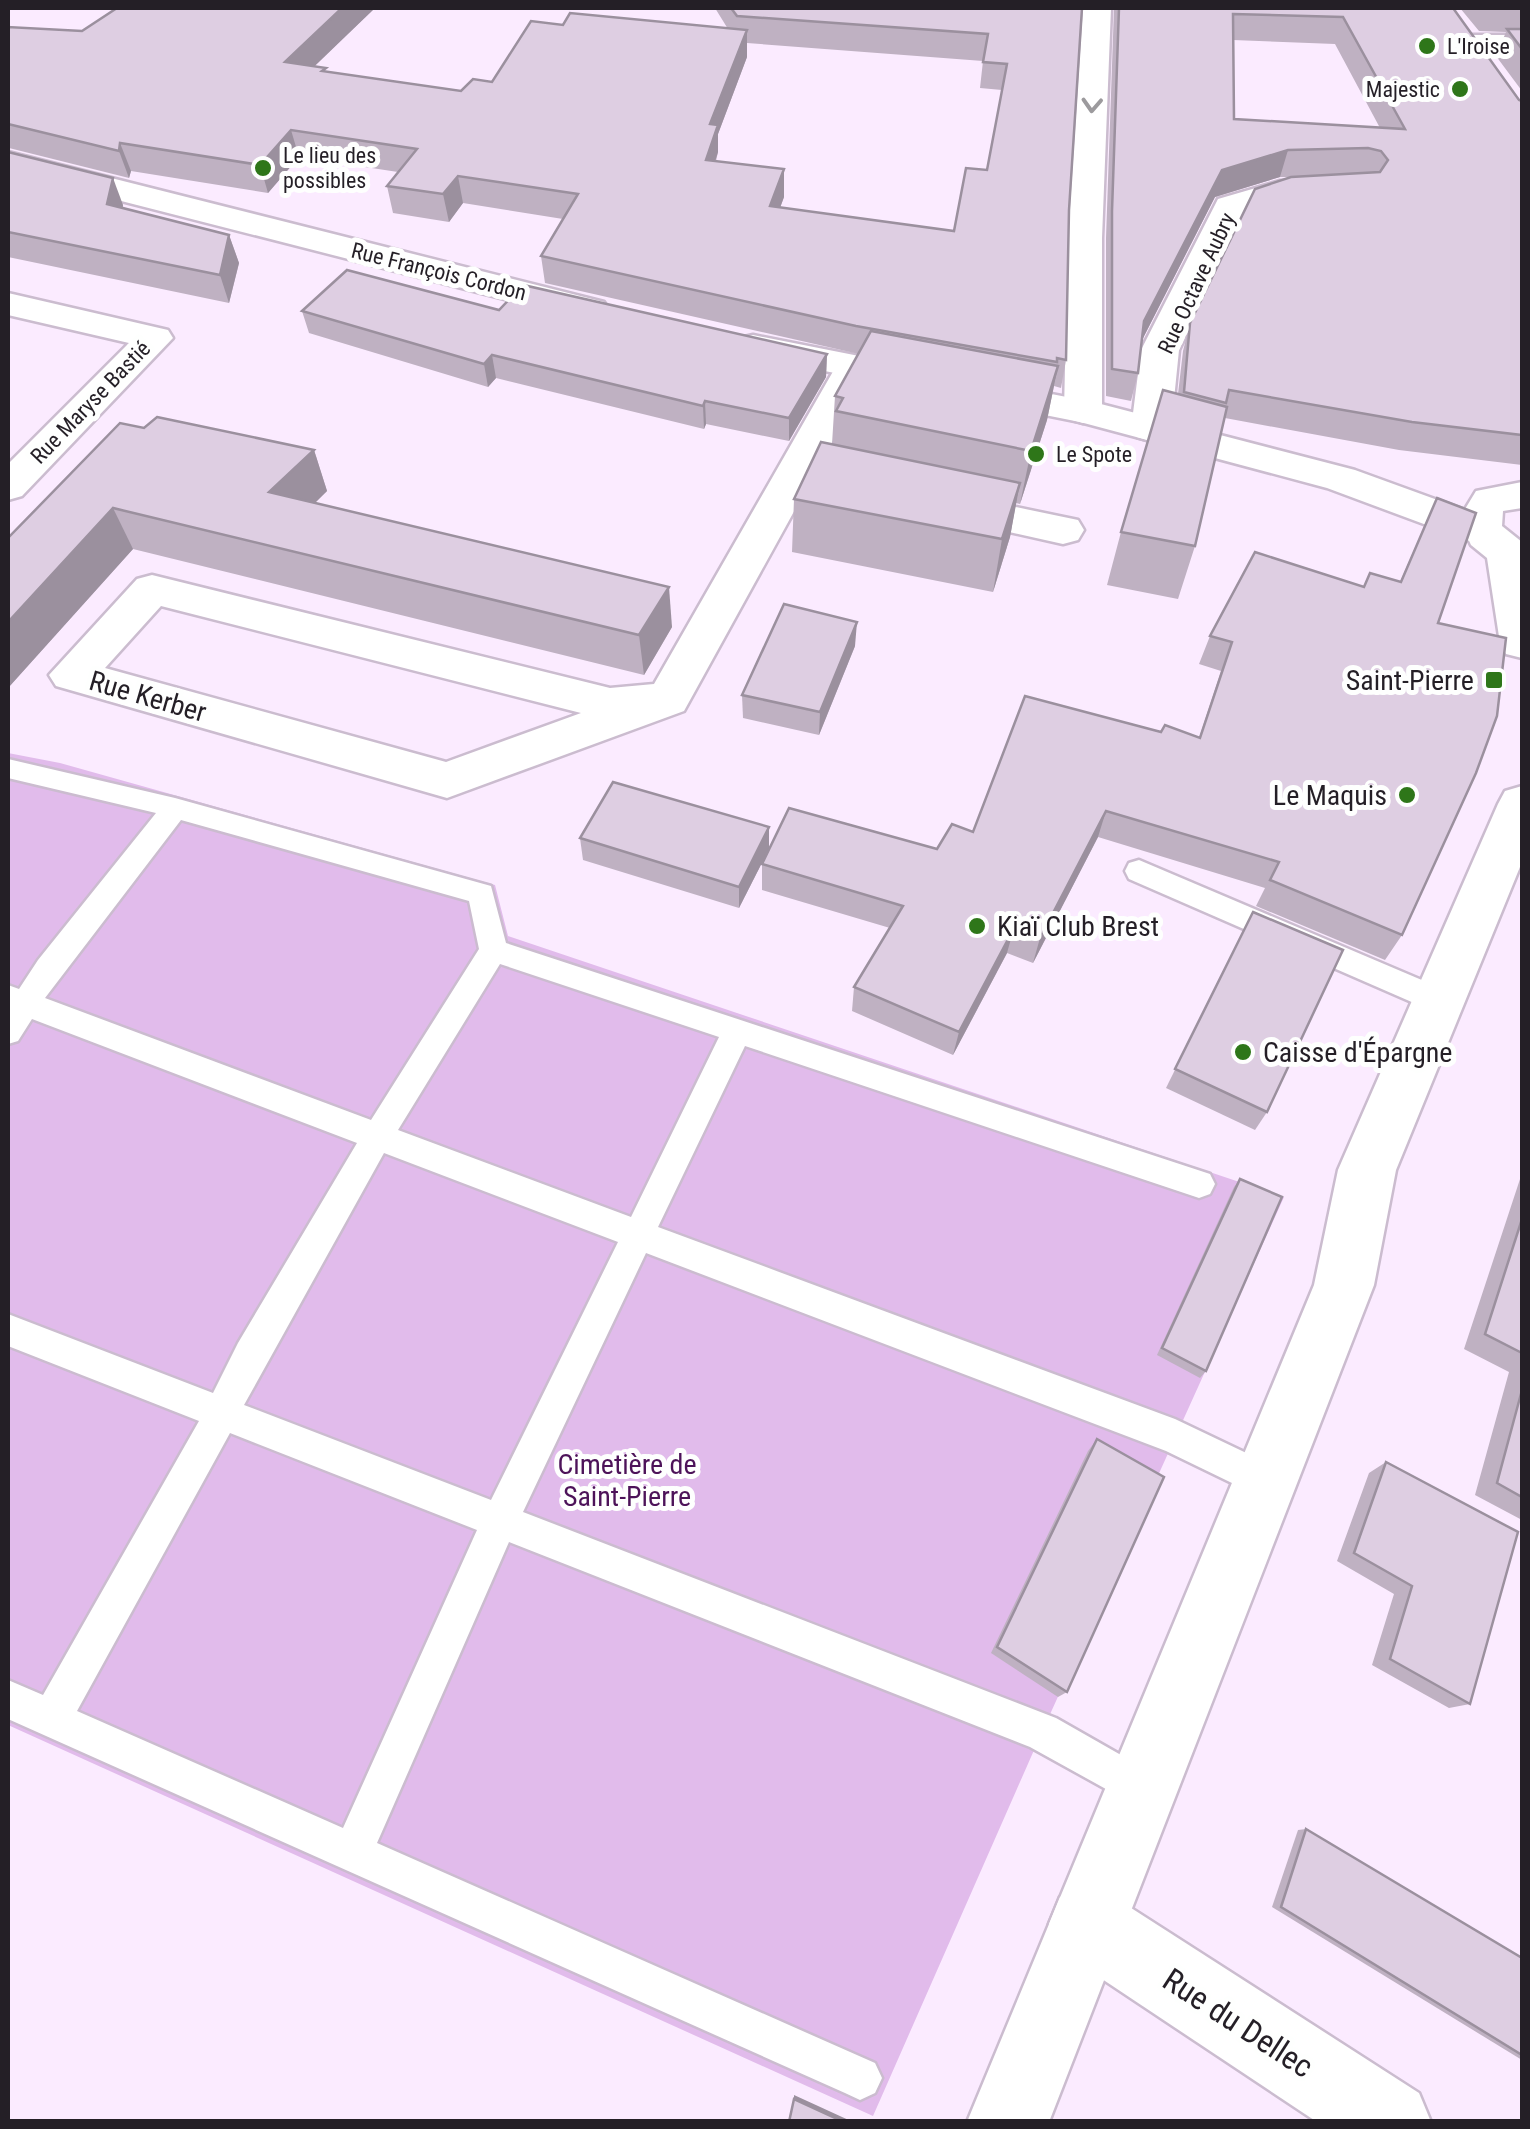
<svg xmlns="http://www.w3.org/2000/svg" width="1530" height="2129" viewBox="0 0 1530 2129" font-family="'Roboto Condensed',sans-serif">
<rect width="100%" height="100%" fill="#fbebff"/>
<polygon fill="#e1bbeb" points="8,753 60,763 495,885 508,936 1284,1197 1042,1732 873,2116 8,1725"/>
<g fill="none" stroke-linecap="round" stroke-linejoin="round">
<g stroke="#cbbccf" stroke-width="5">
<g id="service">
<path d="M8,759l167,39 316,88 15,57 704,231 5,10 -5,10 -11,4 -454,-152 -87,181 517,192 105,50 5,13 -5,13 -13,5 -101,-49 -520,-198 -123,259 533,206 100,57 6,14 -6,14 -14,6 -112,-62 -521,-205 -132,301 498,220 7,15 -7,15 -15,7 -15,-7 -837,-374v-39l35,15 156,-274 -191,-75v-32l205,79 25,-50 119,-200 -325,-124 -14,22 -10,3v-59l11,4 19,-29 118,-147 -148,-35zM181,820l288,81 10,48 -108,171 -326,-122zM500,964l219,73 -88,180 -233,-87zM384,1153l234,89 -127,258 -247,-95zM230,1433l247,97 -134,298 -266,-117z"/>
<polygon points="1139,860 1450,992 1455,1001 1450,1010 1440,1013 1430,1010 1129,879 1125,871 1129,863"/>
</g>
</g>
<g stroke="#cbbccf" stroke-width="5">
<g id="minor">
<polygon points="1083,8 1111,8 1102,238 1102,411 1097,419 1083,423 1069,419 1064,411 1068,238"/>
<polygon points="1469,35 1522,35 1522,53 1459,50 1454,44 1459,38"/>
<polygon points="1325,180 1337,183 1342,190 1337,197 1282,201 1244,213 1179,350 1171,429 1165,437 1151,441 1137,437 1131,429 1141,350 1218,199 1280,181"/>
<polygon points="8,293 168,330 173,338 22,496 8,500 8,464 129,343 8,315"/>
<path d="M854,357l13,3 6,8 -189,343 -237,87 -391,-112 -7,-11 88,-96 15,-4 458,113 44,-4 181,-316 6,-8zM161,606l420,107 -135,49 -341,-94z"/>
<polygon points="939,491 1078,520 1084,530 1078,540 1063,544 925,513 919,504 925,495"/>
<polygon points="1087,1886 1114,1897 1419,2093 1431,2122 1317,2122 1060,1951 1049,1924 1060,1897"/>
</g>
</g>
<g stroke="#cbbccf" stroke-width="5">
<g id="tertiary">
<polygon points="8,152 604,302 609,310 604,318 591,321 8,172"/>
<polygon points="753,335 1097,403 1355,470 1498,522 1504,532 1498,542 1483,546 1327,488 1080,422 740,354 734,346 740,338"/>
</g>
</g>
<g stroke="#cbbccf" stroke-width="5">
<g id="secondary">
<polygon points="1522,482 1522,508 1503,511 1502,526 1522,542 1522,658 1506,654 1500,643 1487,558 1471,545 1459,519 1476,491"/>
<polygon points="1522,786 1522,862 1396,1170 1374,1285 1049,2122 967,2122 1314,1285 1338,1170 1498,804 1505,791"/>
</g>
</g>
<use href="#service" fill="#fff" fill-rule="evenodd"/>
<use href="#minor" fill="#fff" fill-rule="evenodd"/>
<use href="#tertiary" fill="#fff" fill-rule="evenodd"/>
<use href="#secondary" fill="#fff" fill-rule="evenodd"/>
</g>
<g fill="#bfb1c2" fill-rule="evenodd">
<path d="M117,8h258l-61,58 13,6 134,19 31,-9 71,-57 165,4 -13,-21h367l-13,202 -3,150 -5,28 -7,-2 -7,34 -27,84 -4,-1 -6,34 -17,55 -201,-40 2,-53 38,-55 3,-48 24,-42 -314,-71 -4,-27 22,-37 -100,-16 -14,19 -56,-9 -6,-27 11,-14 -99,-15 -31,36 -137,-22 -2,7 -120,-30 -1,1v-122l74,4zM747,43l236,18 -3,27 22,2 -15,80 -33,61 -174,-23 4,-11 -68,-36 2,-9v-18l29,-77z"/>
<path d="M1114,8h339l66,92 3,1v364l-123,-15 -174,-32 -30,128 -17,53 -71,-14 14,-53 57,-138 5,-43 7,-28 114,-146h-24l-65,20 -73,143 -4,33 -7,28 -25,-5v-158zM1233,40l102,4 45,84 -146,-9z"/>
<polygon points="1460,8 1522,8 1522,91 1496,56 1506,32 1479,31"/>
<polygon points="8,152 123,205 123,208 229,235 239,263 229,303 8,257"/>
<polygon points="499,310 827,354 826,377 789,441 706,424 704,429 496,378 488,387 309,333 302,311"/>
<polygon points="144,428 314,450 327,491 315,503 672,627 644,675 133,549 8,688 8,538"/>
<polygon points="1437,498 1438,623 1402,935 1385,960 1256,906 1265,888 1098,837 1033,963 1007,953 953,1055 852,1011 854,987 890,928 762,890 762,864 937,849 973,832 1161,732 1199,738 1221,671 1199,664 1210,636 1363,587 1400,582"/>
<polygon points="855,646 819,735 743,718 742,695"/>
<polygon points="769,827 769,849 739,908 583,860 580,838"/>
<polygon points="1253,912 1267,1112 1255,1130 1166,1088"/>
<polygon points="1522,1173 1522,1520 1475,1495 1509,1372 1464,1349"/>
<polygon points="1240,1179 1206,1371 1200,1378 1157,1355 1234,1187"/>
<polygon points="1097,1439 1067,1692 1058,1697 991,1653 1088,1451"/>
<polygon points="1386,1462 1470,1704 1449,1708 1372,1665 1394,1594 1337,1561 1369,1473"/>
<polygon points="1306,1829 1522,1958 1522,2060 1272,1907 1298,1830"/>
</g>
<g fill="#9b909e">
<polygon points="342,8 375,8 292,88 285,62"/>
<polygon points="747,30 747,57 718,134 718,152 707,187 706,160 710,124"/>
<polygon points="291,130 299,157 268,193 260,165"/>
<polygon points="120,143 131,171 129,178 119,151"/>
<polygon points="1288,150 1280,177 1215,197 1138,348 1144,321 1222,170"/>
<polygon points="784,169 784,197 770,234 770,206"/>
<polygon points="458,176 463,203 449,222 443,194"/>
<polygon points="113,178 123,205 118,231 107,204"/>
<polygon points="229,235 239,263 229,303 220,275"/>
<polygon points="827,354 826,377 789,441 789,418"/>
<polygon points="492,355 496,378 488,387 484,364"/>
<polygon points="1058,366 1047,420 1020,504 1031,451"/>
<polygon points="705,401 706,424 704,429 703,406"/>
<polygon points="314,450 327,491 284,533 269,492"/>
<polygon points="1020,483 1010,537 993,592 1002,539"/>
<polygon points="113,508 133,549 8,688 8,622"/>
<polygon points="669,587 672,627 644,675 639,635"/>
<polygon points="857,622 855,646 819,735 820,712"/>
<polygon points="1106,811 1098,837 1033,963 1040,938"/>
<polygon points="769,827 769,849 739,908 739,887"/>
<polygon points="1014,928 1007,953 953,1055 959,1032"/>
<polygon points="794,2095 853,2122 844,2122 794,2099"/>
</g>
<g fill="#decee2" stroke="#9b909e" stroke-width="2.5" fill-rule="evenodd">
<polygon points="117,8 342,8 285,62 326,68 322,71 461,91 473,79 492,82 531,21 563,25 570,13 747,30 710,124 718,125 706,160 784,169 770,206 954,231 966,168 987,170 1007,64 983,62 988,34 737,16 731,8 1082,8 1069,210 1066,360 1057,358 1057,362 856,326 541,256 578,194 458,176 443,194 387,186 417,149 291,130 260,165 120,143 119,151 8,124 8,27 82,31"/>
<path d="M1119,8h334l66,92 3,1v334l-110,-13 -183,-32 -3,13 -42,-11 6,-69 65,-134 36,-12 89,-5 8,-12 -7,-9 -13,-3 -80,2 -66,20 -78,151 -6,52 -26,-4v-158zM1233,14l110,3 62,112 -171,-10z"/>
<polygon points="1507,29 1522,29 1522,49"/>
<polygon points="8,152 113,178 107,204 229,235 220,275 8,232"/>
<polygon points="347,270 499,310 523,285 827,354 789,418 705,401 703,406 492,355 484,364 302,311"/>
<polygon points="871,331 1058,366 1031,451 836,411 843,398 835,396"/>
<polygon points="1163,390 1227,407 1195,546 1121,532"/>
<polygon points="157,417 314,450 269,492 669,587 639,635 113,508 8,622 8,538 120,423 144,428"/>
<polygon points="821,442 1020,483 1002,539 794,499"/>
<polygon points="1437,498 1476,513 1438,623 1506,638 1497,716 1476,773 1402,935 1270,880 1279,862 1106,811 1040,938 1014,928 959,1032 854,987 903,906 762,864 789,808 937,849 952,824 973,832 1025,696 1161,732 1165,725 1200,738 1232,642 1210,636 1255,552 1364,587 1370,573 1401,582"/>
<polygon points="784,604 857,622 820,712 742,695"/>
<polygon points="613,782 769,827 739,887 580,838"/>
<polygon points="1253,912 1343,950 1267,1112 1175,1069"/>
<polygon points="1240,1179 1282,1197 1206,1371 1162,1348"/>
<polygon points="1522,1219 1522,1353 1485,1334"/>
<polygon points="1522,1390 1522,1497 1497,1483"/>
<polygon points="1097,1439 1164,1477 1067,1692 997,1647"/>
<polygon points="1386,1462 1518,1532 1470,1704 1390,1659 1412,1586 1354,1553"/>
<polygon points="1306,1829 1522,1958 1522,2055 1281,1907"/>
<polygon points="794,2099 844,2122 789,2122"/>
</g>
<defs><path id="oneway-chevron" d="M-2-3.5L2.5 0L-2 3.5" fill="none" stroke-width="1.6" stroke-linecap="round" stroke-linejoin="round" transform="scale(2.5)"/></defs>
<use stroke="#9c9a9d" href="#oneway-chevron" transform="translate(1092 105) rotate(93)"/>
<g fill="#2e7619" stroke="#fefffe" stroke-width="4">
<circle cx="1427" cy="46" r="10"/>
<circle cx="1460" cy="89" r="10"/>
<circle cx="263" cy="168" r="10"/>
<circle cx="1036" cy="454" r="10"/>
<rect x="1484" y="670" width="20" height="20" rx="5"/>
<circle cx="1407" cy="795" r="10"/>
<circle cx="977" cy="926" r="10"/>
<circle cx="1243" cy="1052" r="10"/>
</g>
<g text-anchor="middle" stroke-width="10" stroke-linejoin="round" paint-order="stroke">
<g font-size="22" fill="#241f26" stroke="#fefffe" text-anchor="start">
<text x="1447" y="54">L'Iroise</text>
<text x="1440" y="97" text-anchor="end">Majestic</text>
<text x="283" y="163">Le lieu des<tspan x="283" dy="25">possibles</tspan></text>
<text x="1056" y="462">Le Spote</text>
</g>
<g font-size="22" fill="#241f26" stroke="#fefffe">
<text transform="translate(439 271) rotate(14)" y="8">Rue François Cordon</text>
<text transform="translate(1196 283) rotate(-65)" y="8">Rue Octave Aubry</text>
<text transform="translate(90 402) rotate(-46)" y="8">Rue Maryse Bastié</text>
</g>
<g font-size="28" fill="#241f26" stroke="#fefffe" text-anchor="end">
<text x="1474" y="690">Saint-Pierre</text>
<text x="1387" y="805">Le Maquis</text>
<text x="997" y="936" text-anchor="start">Kiaï Club Brest</text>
<text x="1263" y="1062" text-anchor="start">Caisse d'Épargne</text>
</g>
<g font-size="28" fill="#241f26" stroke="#fefffe">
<text transform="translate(148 696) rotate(16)" y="10">Rue Kerber</text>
</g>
<g font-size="28" fill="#4d1359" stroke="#fefffe">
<text x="627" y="1474">Cimetière de<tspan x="627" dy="32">Saint-Pierre</tspan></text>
</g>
<g font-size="32" fill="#241f26" stroke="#fefffe">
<text transform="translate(1238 2023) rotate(33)" y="11">Rue du Dellec</text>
</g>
</g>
<rect width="1530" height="2129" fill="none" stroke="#241f26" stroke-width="20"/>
</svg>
